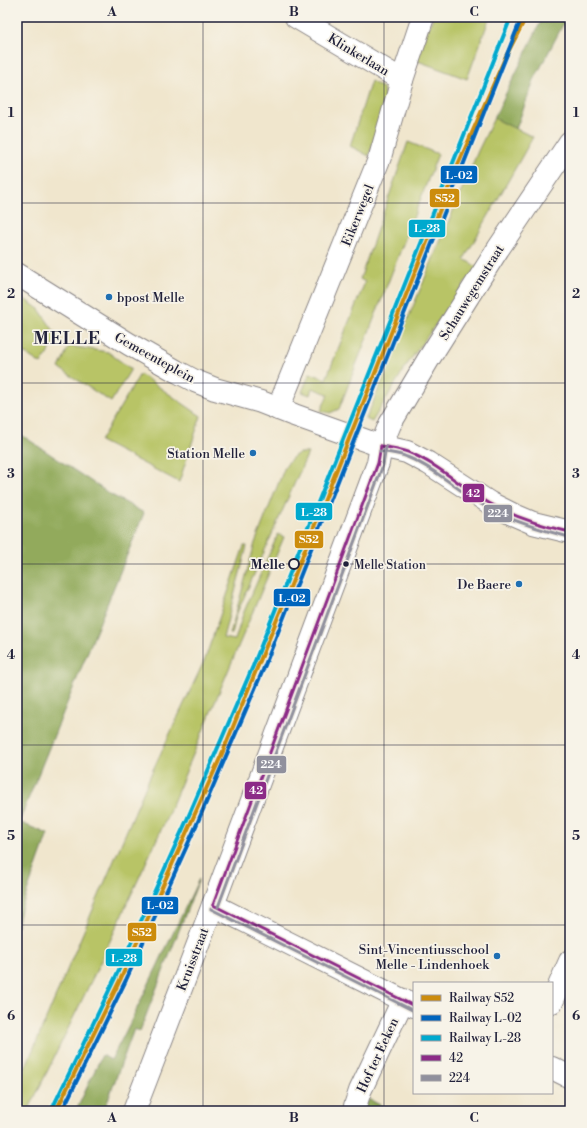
<svg xmlns="http://www.w3.org/2000/svg" width="587" height="1128" viewBox="0 0 587 1128" font-family="'Libre Bodoni',serif">
<rect width="100%" height="100%" fill="#f7f3e8"/>
<filter id="ink" filterUnits="userSpaceOnUse"><feTurbulence type="fractalNoise" baseFrequency=".025" numOctaves="2"/><feDisplacementMap in="SourceGraphic" scale="8" xChannelSelector="R" yChannelSelector="G"/><feConvolveMatrix kernelMatrix="1 2 1 2 8 2 1 2 1" color-interpolation-filters="sRGB"/></filter>
<filter id="wash" filterUnits="userSpaceOnUse"><feTurbulence type="fractalNoise" baseFrequency=".012" numOctaves="4" result="noise"/><feDisplacementMap in="SourceGraphic" scale="16" xChannelSelector="R" yChannelSelector="G"/><feGaussianBlur stdDeviation="0.9" result="paint"/><feColorMatrix in="noise" values="0 0 0 0 0 0 0 0 0 0 0 0 0 0 0 0 0 1.4 0 .05"/><feComposite in="paint" operator="in"/></filter>
<g filter="url(#wash)">
<rect width="100%" height="100%" fill="#f0e6cd"/>
<g fill="#b8c466" stroke="#6d7350">
<polygon points="433,17 490,17 467,79 415,60"/>
<polygon points="371,81 383,88 386,103 369,156 350,146"/>
<polygon points="494,118 533,137 464,259 477,267 406,366 372,422 366,419 478,151"/>
<polygon points="408,142 438,154 339,409 330,413 321,411 328,394 312,388 310,395 302,392 310,373 326,379 365,282 360,279"/>
<polygon points="17,294 39,309 58,337 41,364 17,348"/>
<polygon points="69,346 108,352 131,369 111,402 59,368"/>
<polygon points="140,374 201,416 179,482 100,441"/>
<path d="M300,453h8l-71,160 -5,21h-2l25,-91 29,-74c5,-8 8,-13 16,-16z"/>
<polygon points="278,534 284,537 167,817 98,967 28,1111 17,1111 17,1087 151,774 205,659 244,546 247,546 223,638 235,640 243,614"/>
</g>
<g fill="#92aa5b" stroke="#5a664b">
<polygon points="543,17 567,17 534,80 516,129 494,118"/>
<polygon points="17,432 110,494 144,513 19,822 48,834 21,909 17,927"/>
<polygon points="199,879 140,1031 134,1029 104,1111 76,1111 102,1055 111,1060 129,1025"/>
<polygon points="369,1099 391,1111 365,1111 365,1106"/>
</g>
</g>
<g filter="url(#ink)">
<g fill="none" stroke-linecap="round" stroke-linejoin="round">
<g stroke="#898484" stroke-width="24">
<g id="minor">
<polyline points="296,17 402,80"/>
<polyline points="17,274 129,344 176,371 195,381 215,389 261,402 294,415 381,446 407,452 428,463 490,503 512,514 533,523 570,532"/>
<polyline points="278,409 380,157 402,80 423,17"/>
<polyline points="213,905 414,1006"/>
<polyline points="552,1002 570,961"/>
<polyline points="552,1068 570,1077"/>
<polyline points="134,1111 213,905 378,463 381,446 390,424 428,360 498,249 570,142"/>
<polyline points="355,1111 355,1106 360,1091 403,1000"/>
</g>
</g>
<use href="#minor" stroke="#fff" stroke-width="22"/>
<g stroke="#f7f3e8" stroke-width="6">
<g id="bus-1">
<path d="M381,446c9,2 19,3 27,6 30,12 53,35 81,51 25,14 53,23 81,29"/>
<polyline points="213,905 378,463 381,446"/>
<polyline points="213,905 414,1006"/>
</g>
</g>
<g stroke="#f7f3e8" stroke-width="6">
<g id="bus-2">
<path d="M380,451c9,2 18,2 27,6 30,12 53,36 81,51 25,14 53,22 81,29"/>
<polyline points="218,907 383,465 386,447"/>
<polyline points="211,909 412,1010"/>
</g>
</g>
<use href="#bus-1" stroke="#8c2b87" stroke-width="3"/>
<use href="#bus-2" stroke="#90909d" stroke-width="3"/>
<g stroke="#f7f3e8" stroke-width="7">
<polyline id="rail-1" points="56,1111 121,978 221,756 287,595 456,169 505,58 526,17"/>
</g>
<g stroke="#f7f3e8" stroke-width="7">
<polyline id="rail-2" points="62,1111 126,980 196,826 263,670 521,19"/>
</g>
<g stroke="#f7f3e8" stroke-width="7">
<polyline id="rail-3" points="52,1109 116,976 186,822 253,666 511,17"/>
</g>
<use href="#rail-1" stroke="#cc8c0c" stroke-width="4"/>
<use href="#rail-2" stroke="#0065bd" stroke-width="4"/>
<use href="#rail-3" stroke="#00a9ce" stroke-width="4"/>
</g>
</g>
<path fill="none" stroke="#22223b" stroke-width="1" stroke-opacity="0.55" d="M203,17v1094M384,17v1094M17,203h553M17,383h553M17,564h553M17,745h553M17,925h553"/>
<g fill="#1f6fb2" stroke="#f7f3e8" stroke-width="1.5">
<circle cx="109" cy="297" r="4"/>
<circle cx="253" cy="453" r="4"/>
<circle cx="519" cy="584" r="4"/>
<circle cx="497" cy="956" r="4"/>
</g>
<circle fill="#f7f3e8" stroke="#22223b" stroke-width="2" cx="294" cy="564" r="5"/>
<circle fill="#22223b" stroke="#f7f3e8" stroke-width="1.5" cx="346" cy="564" r="3.5"/>
<g text-anchor="middle" stroke-width="3.5" stroke-linejoin="round" paint-order="stroke">
<g font-size="12" fill="#22223b" stroke="#f7f3e8" text-anchor="start">
<text x="354" y="569">Melle Station</text>
</g>
<g font-size="13" fill="#22223b" stroke="#f7f3e8">
<text transform="translate(359 54) rotate(31)" y="5">Klinkerlaan</text>
<text transform="translate(357 215) rotate(-68)" y="5">Eikerwegel</text>
<text transform="translate(471 292) rotate(-58)" y="5">Schauwegemstraat</text>
<text transform="translate(155 357) rotate(29)" y="5">Gemeenteplein</text>
<text transform="translate(192 959) rotate(-69)" y="5">Kruisstraat</text>
<text transform="translate(377 1055) rotate(-65)" y="5">Hof ter Eeken</text>
</g>
<g font-size="13" fill="#22223b" stroke="#f7f3e8" text-anchor="end">
<text x="117" y="302" text-anchor="start">bpost Melle</text>
<text x="245" y="458">Station Melle</text>
<text x="511" y="589">De Baere</text>
<text x="489" y="954">Sint-Vincentiusschool<tspan x="489" dy="15">Melle - Lindenhoek</tspan></text>
</g>
<g font-size="13" font-weight="bold" fill="#22223b" stroke="#f7f3e8" text-anchor="end">
<text x="285" y="569">Melle</text>
</g>
<g font-size="17" font-weight="bold" letter-spacing="1" fill="#22223b" stroke="#f7f3e8">
<text x="67" y="344">MELLE</text>
</g>
</g>
<g stroke="#f7f3e8" stroke-width="1.5">
<rect x="440" y="165" width="38" height="19" rx="4" fill="#0065bd"/>
<rect x="429" y="188" width="31" height="20" rx="4" fill="#cc8c0c"/>
<rect x="408" y="219" width="38" height="19" rx="4" fill="#00a9ce"/>
<rect x="462" y="483" width="23" height="20" rx="4" fill="#8c2b87"/>
<rect x="295" y="502" width="38" height="19" rx="4" fill="#00a9ce"/>
<rect x="483" y="504" width="30" height="19" rx="4" fill="#90909d"/>
<rect x="294" y="530" width="30" height="19" rx="4" fill="#cc8c0c"/>
<rect x="273" y="588" width="38" height="19" rx="4" fill="#0065bd"/>
<rect x="256" y="755" width="31" height="19" rx="4" fill="#90909d"/>
<rect x="244" y="781" width="23" height="19" rx="4" fill="#8c2b87"/>
<rect x="141" y="896" width="38" height="19" rx="4" fill="#0065bd"/>
<rect x="127" y="922" width="30" height="20" rx="4" fill="#cc8c0c"/>
<rect x="105" y="948" width="38" height="19" rx="4" fill="#00a9ce"/>
</g>
<g font-size="11" text-anchor="middle" font-weight="bold" fill="#fff">
<text x="459" y="179">L-02</text>
<text x="445" y="202">S52</text>
<text x="427" y="232">L-28</text>
<text x="473" y="497">42</text>
<text x="314" y="516">L-28</text>
<text x="498" y="517">224</text>
<text x="309" y="543">S52</text>
<text x="292" y="602">L-02</text>
<text x="271" y="768">224</text>
<text x="256" y="794">42</text>
<text x="160" y="909">L-02</text>
<text x="142" y="936">S52</text>
<text x="124" y="962">L-28</text>
</g>
<rect width="587" height="1128" fill="none" stroke="#f7f3e8" stroke-width="44"/>
<rect x="413" y="982" width="140" height="112" fill="#f7f3e8" stroke="#a29fa3"/>
<rect x="421" y="995" width="20" height="6" fill="#cc8c0c" stroke="#a29fa3"/>
<text x="449" y="1002" font-size="12" fill="#22223b">Railway S52</text>
<rect x="421" y="1015" width="20" height="6" fill="#0065bd" stroke="#a29fa3"/>
<text x="449" y="1022" font-size="12" fill="#22223b">Railway L-02</text>
<rect x="421" y="1035" width="20" height="6" fill="#00a9ce" stroke="#a29fa3"/>
<text x="449" y="1042" font-size="12" fill="#22223b">Railway L-28</text>
<rect x="421" y="1055" width="20" height="6" fill="#8c2b87" stroke="#a29fa3"/>
<text x="449" y="1062" font-size="12" fill="#22223b">42</text>
<rect x="421" y="1075" width="20" height="6" fill="#90909d" stroke="#a29fa3"/>
<text x="449" y="1082" font-size="12" fill="#22223b">224</text>
<rect x="22" y="22" width="543" height="1084" fill="none" stroke="#22223b" stroke-width="1.5"/>
<g font-size="13" text-anchor="middle" font-weight="bold" fill="#22223b">
<text x="112" y="16">A</text>
<text x="294" y="16">B</text>
<text x="474" y="16">C</text>
<text x="11" y="117">1</text>
<text x="576" y="117">1</text>
<text x="11" y="298">2</text>
<text x="576" y="298">2</text>
<text x="11" y="478">3</text>
<text x="576" y="478">3</text>
<text x="11" y="659">4</text>
<text x="576" y="659">4</text>
<text x="11" y="840">5</text>
<text x="576" y="840">5</text>
<text x="11" y="1020">6</text>
<text x="576" y="1020">6</text>
<text x="112" y="1122">A</text>
<text x="294" y="1122">B</text>
<text x="474" y="1122">C</text>
</g>
</svg>
